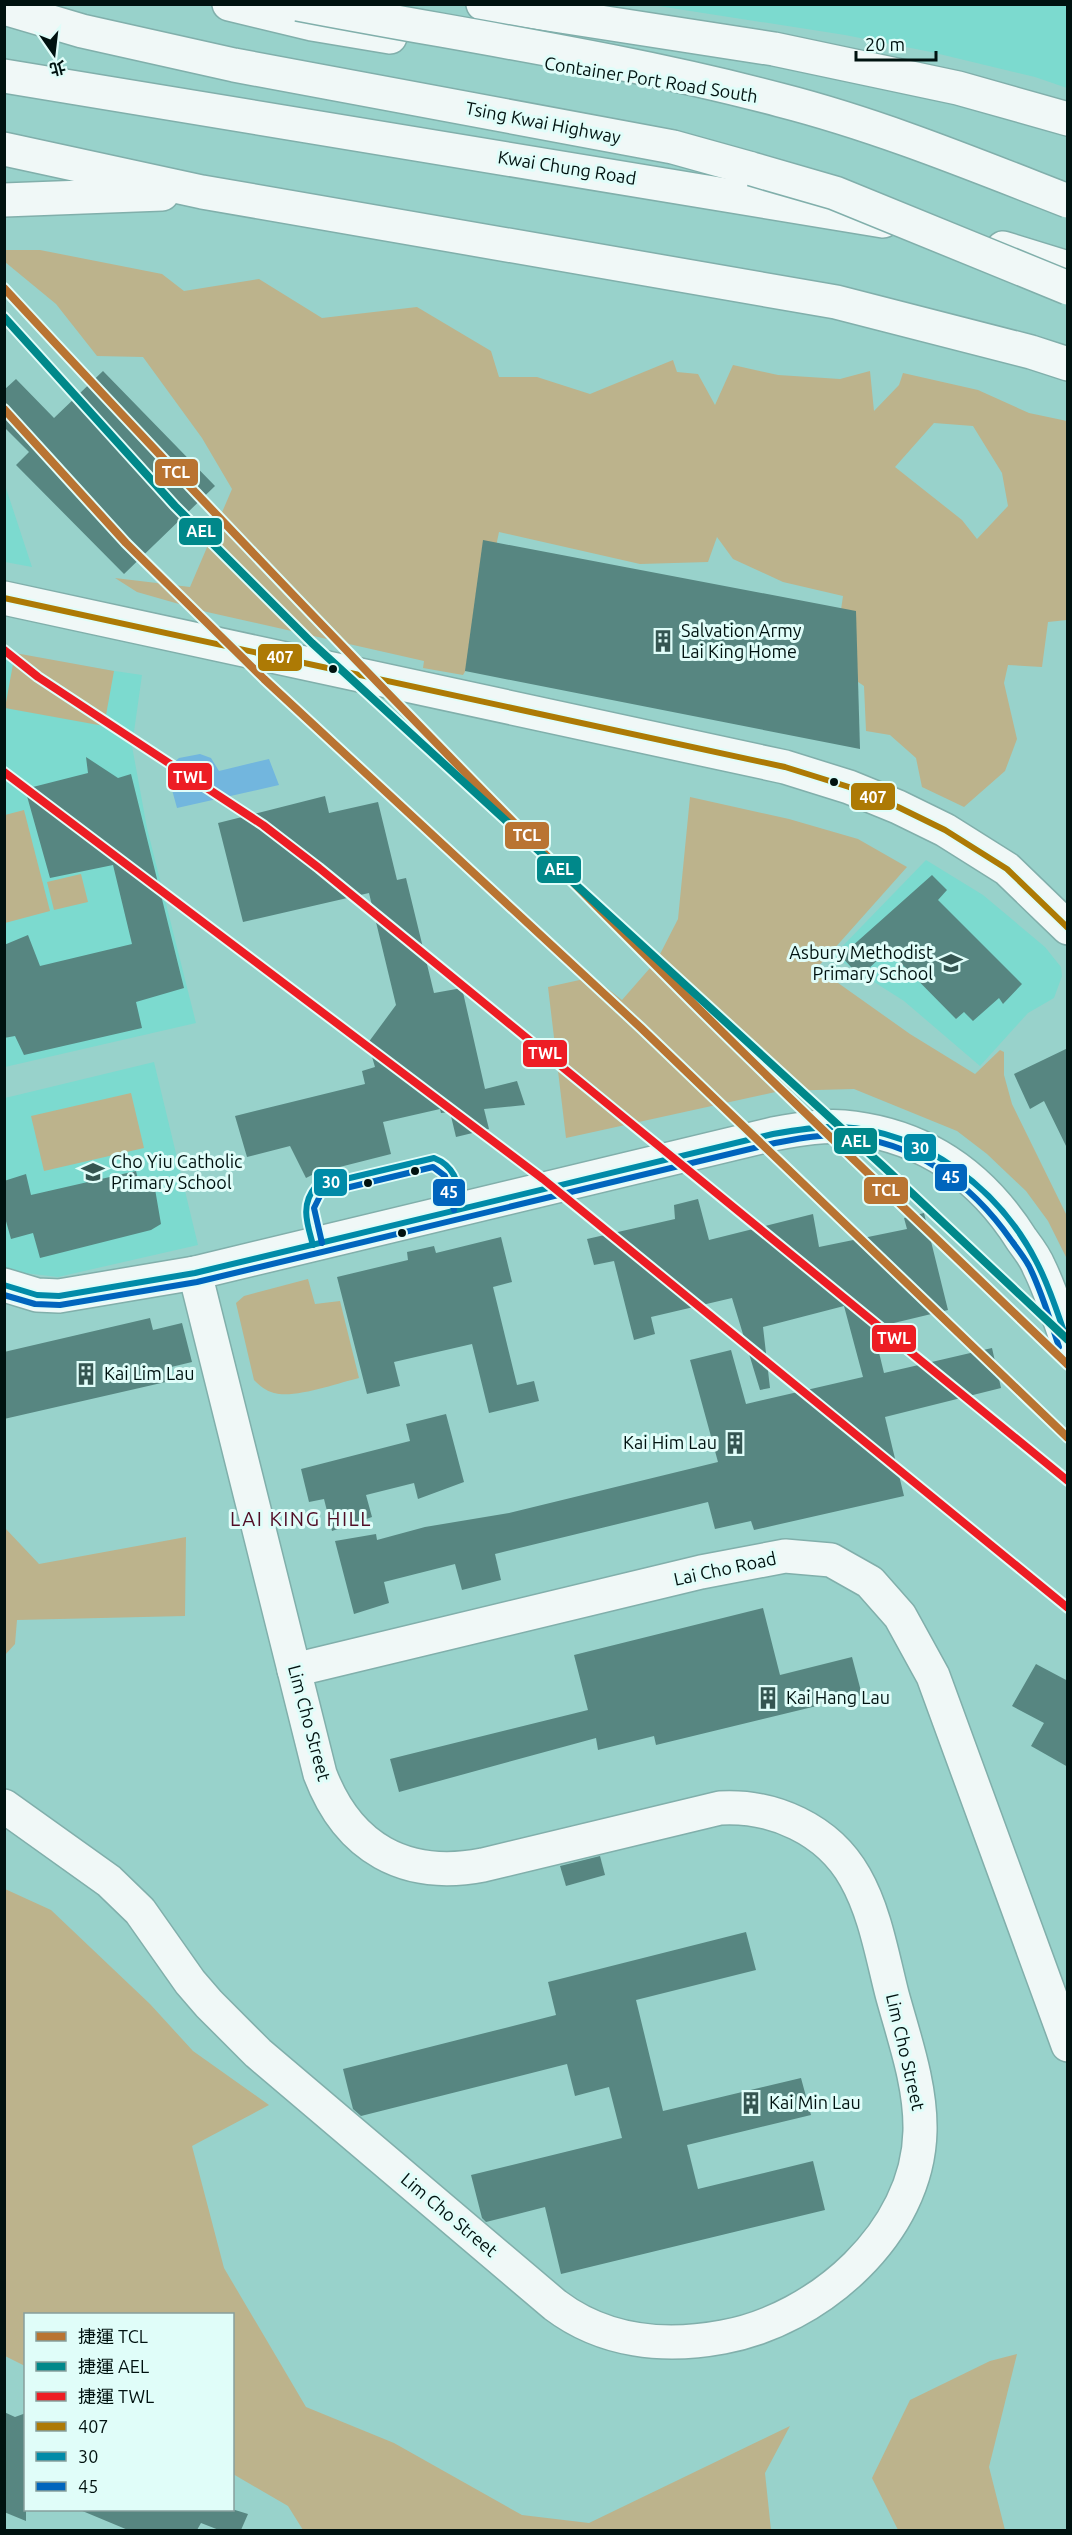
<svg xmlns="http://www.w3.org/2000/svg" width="1072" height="2535" viewBox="0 0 1072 2535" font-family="Ubuntu,'Noto Sans TC',sans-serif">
<rect width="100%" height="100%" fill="#98d2cb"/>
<g fill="#7cdacf">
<polygon points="652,5 1067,5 1067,88 1035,77 931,52 845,35"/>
<polygon points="5,485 32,567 5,562"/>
<polygon points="12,656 142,675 132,746 147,828 196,1023 5,1067 4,661"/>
<polygon points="926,860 983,895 1045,947 1061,967 1062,976 1054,998 1028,1013 980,1066 904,1001 833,956"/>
<polygon points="154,1062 198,1245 58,1277 8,1271 5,1268 5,1098"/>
</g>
<g fill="#bcb38c" fill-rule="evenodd">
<path d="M4,250h36l122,24 22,17 75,-12 63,39 95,-11 74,44 8,26h38l53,17 83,-34 4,12 21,2 17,31 18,-40 45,10 62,4 30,-8 4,40 25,-26 4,-12 75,17 51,23 38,8v199l-19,2 -6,45 -34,-2 -4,18 13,56 -12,32 -41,36 -42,-20 -6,-29 -26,-23 -24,-4 -2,-45 -31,-21 10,-69 -60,-14 -50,-23 -16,-22 -9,25 -68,2 -141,-32 -26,126 -10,17 -40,-7 1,-7 -217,-49 -70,-20 -22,-14 75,9 42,-98 -30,-51 -59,-81 -46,-1 -41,-52 -51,-42zM934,423l39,3 29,47 6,33 -31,33 -15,-19 -67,-53z"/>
<polygon points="15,653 114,671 104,726 5,708"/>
<polygon points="690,797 789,819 858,839 907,867 817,968 910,1034 975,1074 1000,1050 1004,1052 1004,1075 1012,1104 1067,1216 1067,1259 1048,1221 1026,1191 987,1154 957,1131 854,1089 780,1091 566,1138 548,987 593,977 622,1000 657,960 678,919"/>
<polygon points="24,810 50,911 5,923 5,815"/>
<polygon points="81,874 88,902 54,910 47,882"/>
<polygon points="131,1093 144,1148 44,1171 31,1116"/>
<path d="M308,1279l7,25 25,-3 19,77c-21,5 -65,21 -85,15 -8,-2 -14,-7 -20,-13l-18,-77 8,-7z"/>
<polygon points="5,1528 39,1564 186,1537 185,1616 17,1620 15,1644 5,1655"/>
<polygon points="5,1889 51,1910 150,2004 193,2051 269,2105 192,2146 224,2268 306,2407 394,2443 522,2515 589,2523 790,2426 765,2473 771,2530 303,2530 288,2506 233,2474 232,2314 26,2314 25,2366 5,2356"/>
<polygon points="1017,2354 989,2467 1005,2530 898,2530 872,2478 910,2400 990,2361"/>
</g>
<polygon fill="#72b6de" points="200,754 211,758 219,771 269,759 279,785 177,808 169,779 171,765 179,758"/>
<g fill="#578681">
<polygon points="103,371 215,486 124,574 16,465 29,452 4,427 4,390 16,379 54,418"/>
<polygon points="483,540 856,611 860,749 465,671"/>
<polygon points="86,757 118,778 131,774 184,988 136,1002 142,1028 24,1055 15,1036 4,1038 4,945 28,935 40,966 132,944 113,865 50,878 25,789 88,773"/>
<polygon points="325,796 329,813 378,802 397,880 406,878 434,993 462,988 485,1089 517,1081 525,1105 484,1109 489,1129 456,1137 450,1112 441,1113 440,1109 383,1122 391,1154 316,1173 306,1178 290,1146 247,1157 235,1116 365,1084 362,1071 375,1067 368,1043 396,1005 369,893 243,922 218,823"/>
<polygon points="932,875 947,890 938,900 1022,984 1003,1004 999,998 973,1021 964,1012 956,1019 888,950 860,977 841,956"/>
<polygon points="1068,1048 1068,1150 1044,1101 1030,1109 1014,1074"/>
<polygon points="136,1171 141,1192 155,1189 161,1224 151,1230 40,1258 33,1233 11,1239 4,1214 4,1181 26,1174 31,1195"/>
<polygon points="698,1199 709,1240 813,1214 819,1247 907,1229 904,1218 924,1213 948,1310 873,1328 884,1373 992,1348 1001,1388 885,1417 904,1496 754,1530 751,1521 715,1529 708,1502 495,1554 501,1580 462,1590 455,1564 384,1582 389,1603 354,1614 335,1541 376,1534 377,1540 425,1527 509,1513 718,1462 690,1360 731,1350 746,1404 863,1377 844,1306 763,1327 770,1388 760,1390 732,1298 651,1317 655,1334 634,1340 614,1261 594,1265 587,1239 675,1219 674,1205"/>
<polygon points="501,1237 512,1282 493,1287 517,1385 534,1381 539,1401 489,1413 472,1344 394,1362 400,1386 367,1394 337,1277 408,1260 407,1252 434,1246 436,1253"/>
<polygon points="150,1318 153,1330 182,1323 192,1362 167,1368 170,1381 4,1419 4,1352"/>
<polygon points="446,1414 464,1482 418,1499 414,1483 366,1495 372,1517 332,1531 324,1499 309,1502 301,1469 410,1441 406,1424"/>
<polygon points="763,1608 780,1675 852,1657 862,1695 656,1745 654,1736 598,1750 596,1738 399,1792 390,1759 588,1710 574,1655"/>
<polygon points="1036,1664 1068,1681 1068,1767 1031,1746 1044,1723 1012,1706"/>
<polygon points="600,1856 605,1875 566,1886 560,1866"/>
<polygon points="746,1932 756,1970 636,2000 663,2111 801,2078 811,2115 687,2145 698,2189 813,2161 825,2210 561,2274 545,2207 486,2222 482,2218 471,2175 622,2138 609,2087 575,2096 567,2064 361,2116 353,2109 343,2069 556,2015 548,1982"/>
<polygon points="4,2412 15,2417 26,2413 26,2521 4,2512"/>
<polygon points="80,2510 235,2510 248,2514 241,2530 219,2530 201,2523 197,2530 128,2530"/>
</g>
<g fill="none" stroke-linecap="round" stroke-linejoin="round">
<g stroke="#81afab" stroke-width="36">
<g id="tertiary">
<polyline points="229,4 312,24 390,37"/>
<polyline points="483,4 774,49 958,88 1068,119"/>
<path d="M4,1285l33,10 22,1 136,-23 578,-139c26,-5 54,-10 81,-6 74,10 129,50 168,112 6,8 13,17 17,27 12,24 20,51 29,77"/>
<polyline points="294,1670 701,1572 785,1556 831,1560 870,1582 900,1616 933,1676 1068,2045"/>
<path d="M4,1806l105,75 31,30 50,71 19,22 49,49 297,252c49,37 109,43 168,32 95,-17 195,-104 197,-206 1,-46 -16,-93 -28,-137 -10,-39 -17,-82 -37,-117 -27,-48 -82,-72 -135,-69l-237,57c-78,15 -135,-17 -163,-91l-125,-501"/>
</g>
</g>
<g stroke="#81afab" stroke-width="36">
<polyline id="secondary" points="4,598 785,767 849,787 898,807 945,830 1007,869 1068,928"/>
</g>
<g stroke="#81afab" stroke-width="36">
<g id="trunk">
<polyline points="4,76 883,221"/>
<polyline points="4,149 202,192 836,302 1031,352 1068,364"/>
<polyline points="4,200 162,194"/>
<polyline points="1003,248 1068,268"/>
</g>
</g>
<g stroke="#81afab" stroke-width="36">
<polyline id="motorway" points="4,8 82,31 234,65 673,147 752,169"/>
</g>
<use href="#tertiary" stroke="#f0f8f7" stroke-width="33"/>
<use href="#secondary" stroke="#f0f8f7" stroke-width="33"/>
<use href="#trunk" stroke="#f0f8f7" stroke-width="33"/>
<use href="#motorway" stroke="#f0f8f7" stroke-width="33"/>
<g stroke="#81afab" stroke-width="36" stroke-linecap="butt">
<g id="motorway-bridge">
<path d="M298,4c161,31 324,54 482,96 98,25 193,64 288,101"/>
<polyline points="752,169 835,193 1068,288"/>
</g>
</g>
<use href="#motorway-bridge" stroke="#f0f8f7" stroke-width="33"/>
<g stroke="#e0fdf9" stroke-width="10">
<polyline id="bus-1" points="4,598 785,767 849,787 898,807 945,830 1007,869 1068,928"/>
</g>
<g stroke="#e0fdf9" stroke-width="10">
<g id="bus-2">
<path d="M313,1245c-6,-22 -13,-40 3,-59l118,-28c23,9 24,28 29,50"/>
<path d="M4,1285l33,10 22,1 136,-23 578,-139c22,-4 45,-8 68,-7 83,4 158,62 195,134 14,26 22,54 32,82"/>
</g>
</g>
<g stroke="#e0fdf9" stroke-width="10">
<g id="bus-3">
<polyline points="322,1243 314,1208 321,1194 433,1167 445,1176 454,1210"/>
<path d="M4,1295l31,9 25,1 137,-23 578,-139c22,-4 45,-9 68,-7 71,5 128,47 168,104 6,8 13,17 18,26 13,26 21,54 30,81"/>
</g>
</g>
<use href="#bus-1" stroke="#ad7a05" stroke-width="6"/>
<use href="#bus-2" stroke="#008ba8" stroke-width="6"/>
<use href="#bus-3" stroke="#0065bd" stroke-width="6"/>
<g stroke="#e0fdf9" stroke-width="12">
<g id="metro-1">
<path d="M4,288c222,240 449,475 681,707 125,125 255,246 383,370"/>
<polyline points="4,409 126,543 264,679 641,1028 1068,1438"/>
</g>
</g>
<g stroke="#e0fdf9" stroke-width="12">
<polyline id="metro-2" points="4,317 175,506 312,643 885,1168 1068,1340"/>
</g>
<g stroke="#e0fdf9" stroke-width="12">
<g id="metro-3">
<polyline points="4,650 38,677 263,825 319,868 1068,1481"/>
<polyline points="4,772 543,1179 1068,1608"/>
</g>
</g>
<use href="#metro-1" stroke="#b97432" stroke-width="8"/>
<use href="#metro-2" stroke="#00888a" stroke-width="8"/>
<use href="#metro-3" stroke="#ed1d24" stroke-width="8"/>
</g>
<defs>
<g id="building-bare" transform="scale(1.8)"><path d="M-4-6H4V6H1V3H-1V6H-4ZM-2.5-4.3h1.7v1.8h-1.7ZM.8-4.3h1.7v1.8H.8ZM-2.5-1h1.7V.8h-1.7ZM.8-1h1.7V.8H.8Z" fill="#355551" stroke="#e0fdf9" stroke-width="2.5" paint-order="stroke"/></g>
<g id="school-bare" transform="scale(1.8)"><path d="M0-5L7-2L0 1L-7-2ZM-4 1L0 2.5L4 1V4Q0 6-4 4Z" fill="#355551" stroke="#e0fdf9" stroke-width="2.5" paint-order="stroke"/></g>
</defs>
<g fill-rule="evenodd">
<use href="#building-bare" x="663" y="641"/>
<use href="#school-bare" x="951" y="963"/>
<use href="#school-bare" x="93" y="1172"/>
<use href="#building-bare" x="86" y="1374"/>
<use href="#building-bare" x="735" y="1443"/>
<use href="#building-bare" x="768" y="1698"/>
<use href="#building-bare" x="751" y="2103"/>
</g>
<g fill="#001210" stroke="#e0fdf9" stroke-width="2">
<circle cx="333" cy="669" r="5"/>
<circle cx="834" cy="782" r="5"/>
<circle cx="415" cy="1171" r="5"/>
<circle cx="368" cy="1183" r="5"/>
<circle cx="402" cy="1233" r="5"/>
</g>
<g text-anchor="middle" stroke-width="6" stroke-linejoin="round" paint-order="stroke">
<g font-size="18" fill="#001210" stroke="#e0fdf9">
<text transform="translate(651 80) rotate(9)" y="6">Container Port Road South</text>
<text transform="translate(543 123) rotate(11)" y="6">Tsing Kwai Highway</text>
<text transform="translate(567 168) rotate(9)" y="6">Kwai Chung Road</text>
<text transform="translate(725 1569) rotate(-12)" y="6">Lai Cho Road</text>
<text transform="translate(309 1723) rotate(75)" y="6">Lim Cho Street</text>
<text transform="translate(905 2052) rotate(77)" y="6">Lim Cho Street</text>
<text transform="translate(449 2215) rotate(40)" y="6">Lim Cho Street</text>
</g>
<g font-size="18" fill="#001210" stroke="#e0fdf9" text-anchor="start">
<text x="681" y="637">Salvation Army<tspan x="681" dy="21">Lai King Home</tspan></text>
<text x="933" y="959" text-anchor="end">Asbury Methodist<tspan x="933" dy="21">Primary School</tspan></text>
<text x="111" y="1168">Cho Yiu Catholic<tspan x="111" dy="21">Primary School</tspan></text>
<text x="104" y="1380">Kai Lim Lau</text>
<text x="717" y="1449" text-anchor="end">Kai Him Lau</text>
<text x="786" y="1704">Kai Hang Lau</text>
<text x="769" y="2109">Kai Min Lau</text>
</g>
<g font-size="20" letter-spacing="1.5" fill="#510d25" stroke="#e0fdf9">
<text x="301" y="1526">LAI KING HILL</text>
</g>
</g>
<g stroke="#e0fdf9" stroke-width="2">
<rect x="154" y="458" width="45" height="29" rx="6" fill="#b97432"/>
<rect x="178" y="517" width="45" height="29" rx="6" fill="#00888a"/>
<rect x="257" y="643" width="46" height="29" rx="6" fill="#ad7a05"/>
<rect x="167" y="762" width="46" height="29" rx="6" fill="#ed1d24"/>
<rect x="850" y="782" width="46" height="29" rx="6" fill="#ad7a05"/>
<rect x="504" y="821" width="46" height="29" rx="6" fill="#b97432"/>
<rect x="536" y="855" width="46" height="29" rx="6" fill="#00888a"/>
<rect x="522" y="1039" width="46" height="29" rx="6" fill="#ed1d24"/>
<rect x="833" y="1127" width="45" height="28" rx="6" fill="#00888a"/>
<rect x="903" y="1133" width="34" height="29" rx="6" fill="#008ba8"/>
<rect x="934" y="1163" width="34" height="29" rx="6" fill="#0065bd"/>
<rect x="313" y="1168" width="35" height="29" rx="6" fill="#008ba8"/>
<rect x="863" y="1176" width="46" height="29" rx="6" fill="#b97432"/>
<rect x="432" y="1178" width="34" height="29" rx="6" fill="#0065bd"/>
<rect x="871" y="1324" width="46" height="29" rx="6" fill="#ed1d24"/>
</g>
<g font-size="16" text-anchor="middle" font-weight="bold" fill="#fff">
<text x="176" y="478">TCL</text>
<text x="201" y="537">AEL</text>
<text x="280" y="663">407</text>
<text x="190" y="783">TWL</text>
<text x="873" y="803">407</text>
<text x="527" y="841">TCL</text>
<text x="559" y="875">AEL</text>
<text x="545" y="1059">TWL</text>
<text x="856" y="1147">AEL</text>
<text x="920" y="1154">30</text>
<text x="951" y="1183">45</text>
<text x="331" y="1188">30</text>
<text x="886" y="1196">TCL</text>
<text x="449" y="1198">45</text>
<text x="894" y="1344">TWL</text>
</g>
<rect width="1072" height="2535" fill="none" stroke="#001210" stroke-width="12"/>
<rect x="24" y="2313" width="210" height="198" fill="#e0fdf9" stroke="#869f9c" stroke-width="1.5"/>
<rect x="36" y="2332" width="30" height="9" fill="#b97432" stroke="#869f9c" stroke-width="1.5"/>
<text x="78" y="2343" font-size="18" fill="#001210">捷運 TCL</text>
<rect x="36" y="2362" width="30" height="9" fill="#00888a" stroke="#869f9c" stroke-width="1.5"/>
<text x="78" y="2373" font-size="18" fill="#001210">捷運 AEL</text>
<rect x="36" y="2392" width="30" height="9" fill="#ed1d24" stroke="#869f9c" stroke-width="1.5"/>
<text x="78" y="2403" font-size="18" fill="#001210">捷運 TWL</text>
<rect x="36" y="2422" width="30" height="9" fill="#ad7a05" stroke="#869f9c" stroke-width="1.5"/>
<text x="78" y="2433" font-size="18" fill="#001210">407</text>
<rect x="36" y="2452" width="30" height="9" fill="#008ba8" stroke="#869f9c" stroke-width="1.5"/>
<text x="78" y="2463" font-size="18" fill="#001210">30</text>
<rect x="36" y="2482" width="30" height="9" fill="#0065bd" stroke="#869f9c" stroke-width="1.5"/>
<text x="78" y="2493" font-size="18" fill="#001210">45</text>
<g transform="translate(54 54) rotate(166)" stroke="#e0fdf9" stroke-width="4.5" paint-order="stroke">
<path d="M0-4.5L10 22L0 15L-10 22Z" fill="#001210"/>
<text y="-9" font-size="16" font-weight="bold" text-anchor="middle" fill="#001210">北</text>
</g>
<path d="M856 51v9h80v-9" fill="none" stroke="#001210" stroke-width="3"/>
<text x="865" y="51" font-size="18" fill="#001210" stroke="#e0fdf9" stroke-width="4.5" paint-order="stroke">20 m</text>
</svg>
